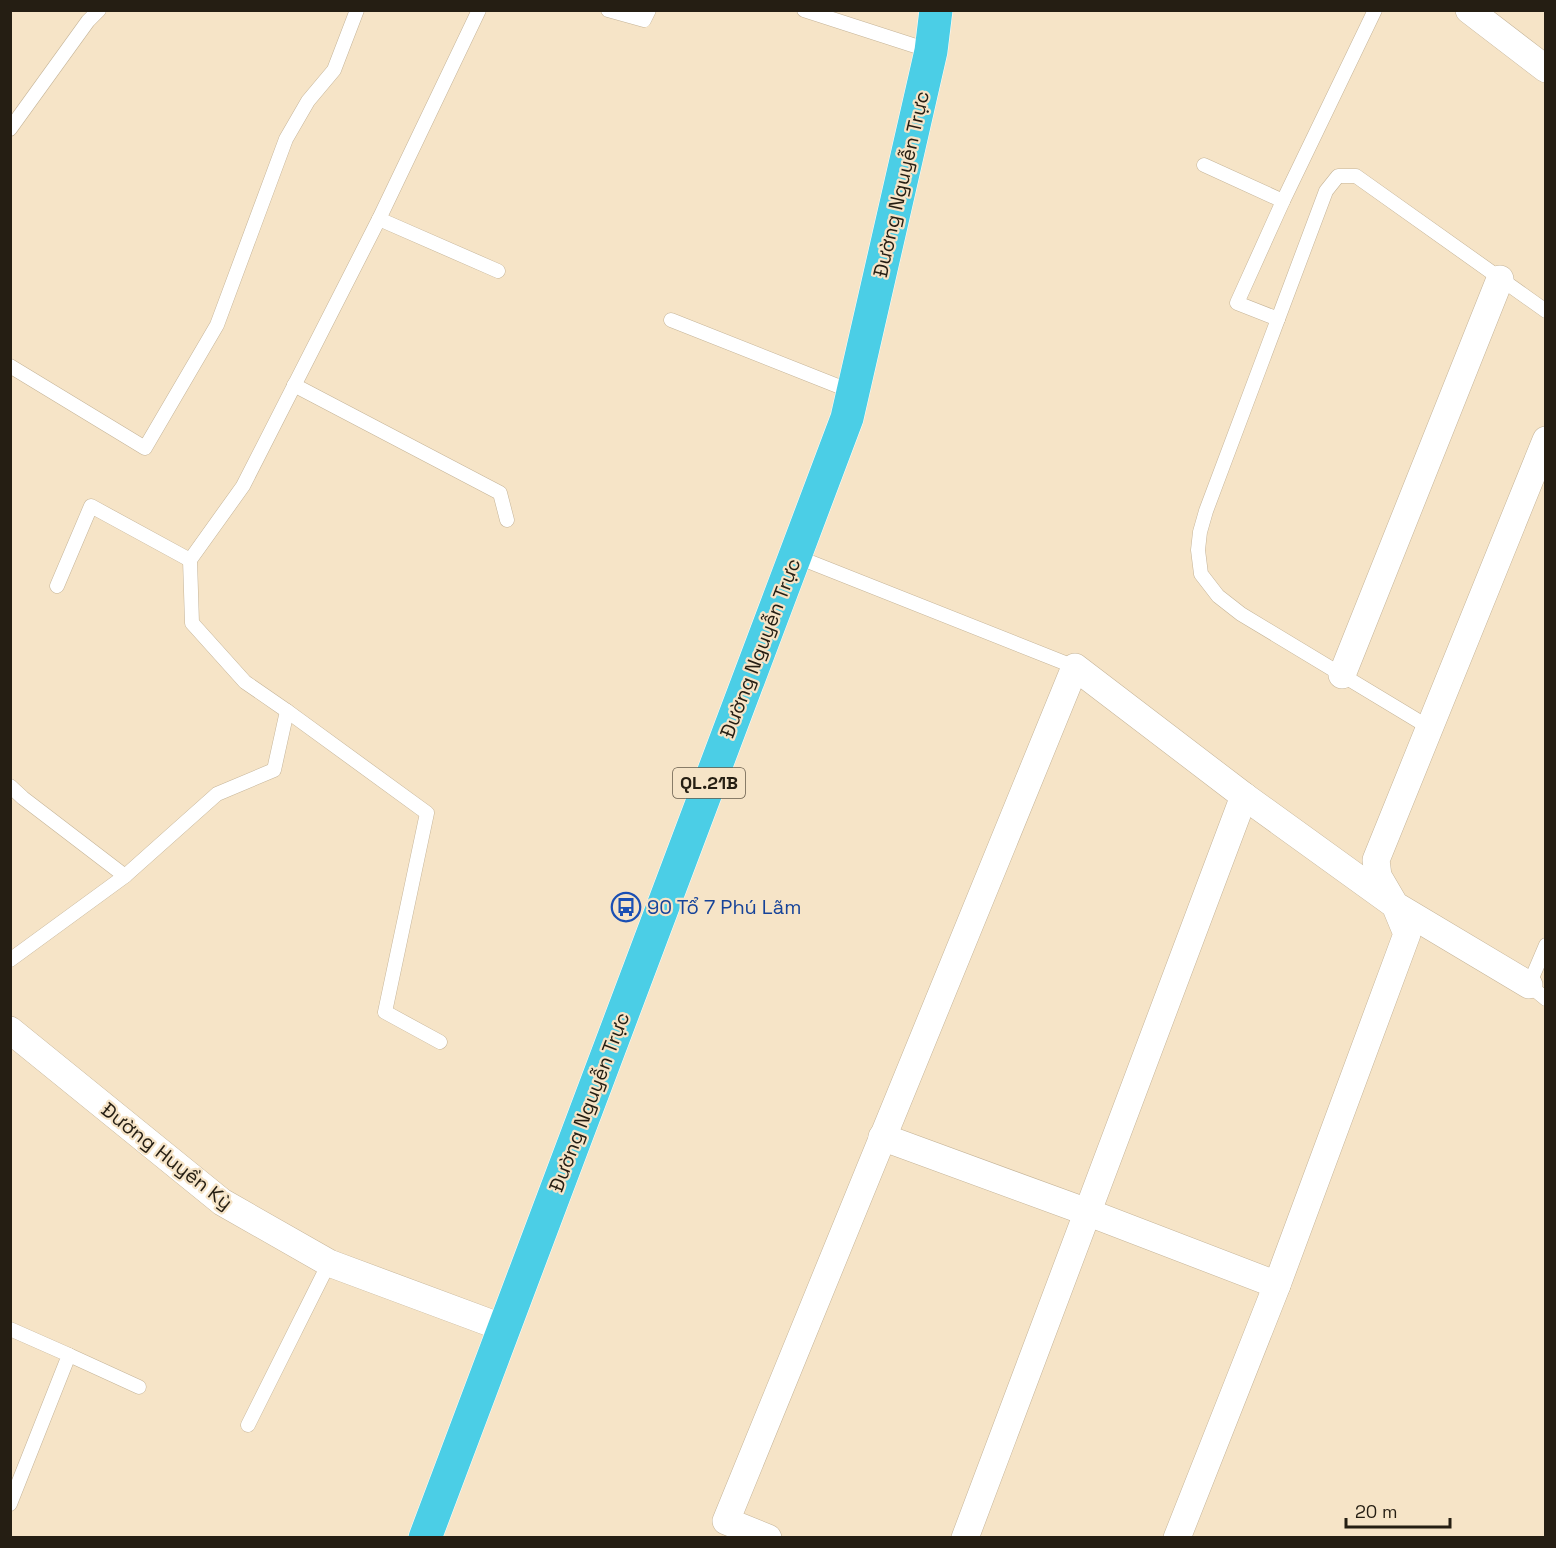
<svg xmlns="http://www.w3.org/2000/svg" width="1556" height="1548" viewBox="0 0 1556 1548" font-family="'Space Grotesk',sans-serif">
<rect width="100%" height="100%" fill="#f6e4c7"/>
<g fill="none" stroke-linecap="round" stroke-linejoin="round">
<g stroke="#c5b498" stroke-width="15">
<g id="service">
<polyline points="608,10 644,20 649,10"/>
<polyline points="804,10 931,51"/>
<polyline points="10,129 88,21 99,10"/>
<polyline points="1204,165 1283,201"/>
<polyline points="379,219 498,271"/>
<polyline points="1278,319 1237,303 1283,201 1375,10"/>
<polyline points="671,320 853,392"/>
<polyline points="10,366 145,448 217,325 286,139 308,101 334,70 357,10"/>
<polyline points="294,385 500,493 507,520"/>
<polyline points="795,556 1075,667"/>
<polyline points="57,586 91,506 190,560"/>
<polyline points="287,711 427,813 385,1012 440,1042"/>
<polyline points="1430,728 1241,614 1218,596 1201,574 1198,550 1200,532 1206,511 1326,191 1338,176 1356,176 1546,311"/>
<polyline points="10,786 23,798 125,876 217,794 274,770 287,711 245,682 192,623 190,560 243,486 379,219 479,10"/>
<polyline points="1546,945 1529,985 1546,999"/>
<polyline points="10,960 125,876"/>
<polyline points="10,1329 69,1355 10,1504"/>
<polyline points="69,1355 139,1387"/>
<polyline points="248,1425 329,1263"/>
</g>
</g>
<g stroke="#c5b498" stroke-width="28">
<g id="minor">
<polyline points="1469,10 1546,69"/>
<polyline points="1342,675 1500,279"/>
<polyline points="1529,985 1395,905 1378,876 1376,860 1546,440"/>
<polyline points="10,1030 222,1202 329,1263 504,1328"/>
<polyline points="882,1137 1087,1212 1277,1285"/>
<polyline points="768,1538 726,1521 1075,667 1244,796 1395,905 1407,934 1277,1285 1177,1538"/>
<polyline points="965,1538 1244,796"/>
</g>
</g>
<g stroke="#fff" stroke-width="34">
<polyline id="trunk" points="425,1538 847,418 931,51 936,10"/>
</g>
<use href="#service" stroke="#fff" stroke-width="14"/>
<use href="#minor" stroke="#fff" stroke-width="27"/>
<use href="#trunk" stroke="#4bcee6" stroke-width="33"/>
</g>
<defs>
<g id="bus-ring" transform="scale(1.5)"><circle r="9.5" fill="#f6e4c7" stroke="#1a4fb4" stroke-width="1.5"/><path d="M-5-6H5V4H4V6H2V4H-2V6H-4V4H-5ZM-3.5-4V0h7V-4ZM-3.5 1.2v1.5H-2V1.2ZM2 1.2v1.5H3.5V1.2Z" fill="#1a4fb4"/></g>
</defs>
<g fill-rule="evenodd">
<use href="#bus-ring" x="626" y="907"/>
</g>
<g text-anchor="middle" stroke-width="4.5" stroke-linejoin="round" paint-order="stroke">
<rect fill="#f6e4c7" stroke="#645949" stroke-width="1.5" x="673" y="768" width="72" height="30" rx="4.5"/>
<g font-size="18" font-weight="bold" fill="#251e13">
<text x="709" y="789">QL.21B</text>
</g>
<g font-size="20" fill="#251e13" stroke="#f6e4c7">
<text transform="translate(901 184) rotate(-77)" y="7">Đường Nguyễn Trực</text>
<text transform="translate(760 648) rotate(-69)" y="7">Đường Nguyễn Trực</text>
<text transform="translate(589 1102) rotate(-69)" y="7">Đường Nguyễn Trực</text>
<text transform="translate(167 1156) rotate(38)" y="7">Đường Huyền Kỳ</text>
</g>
<g font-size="20" fill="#164399" stroke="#f6e4c7" text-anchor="start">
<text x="647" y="914">90 Tổ 7 Phú Lãm</text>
</g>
</g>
<rect width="1556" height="1548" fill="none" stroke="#251e13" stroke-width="24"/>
<path d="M1346 1518v9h104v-9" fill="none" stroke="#251e13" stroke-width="3"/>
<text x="1355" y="1518" font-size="18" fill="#251e13" stroke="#f6e4c7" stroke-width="4.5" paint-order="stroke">20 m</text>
</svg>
